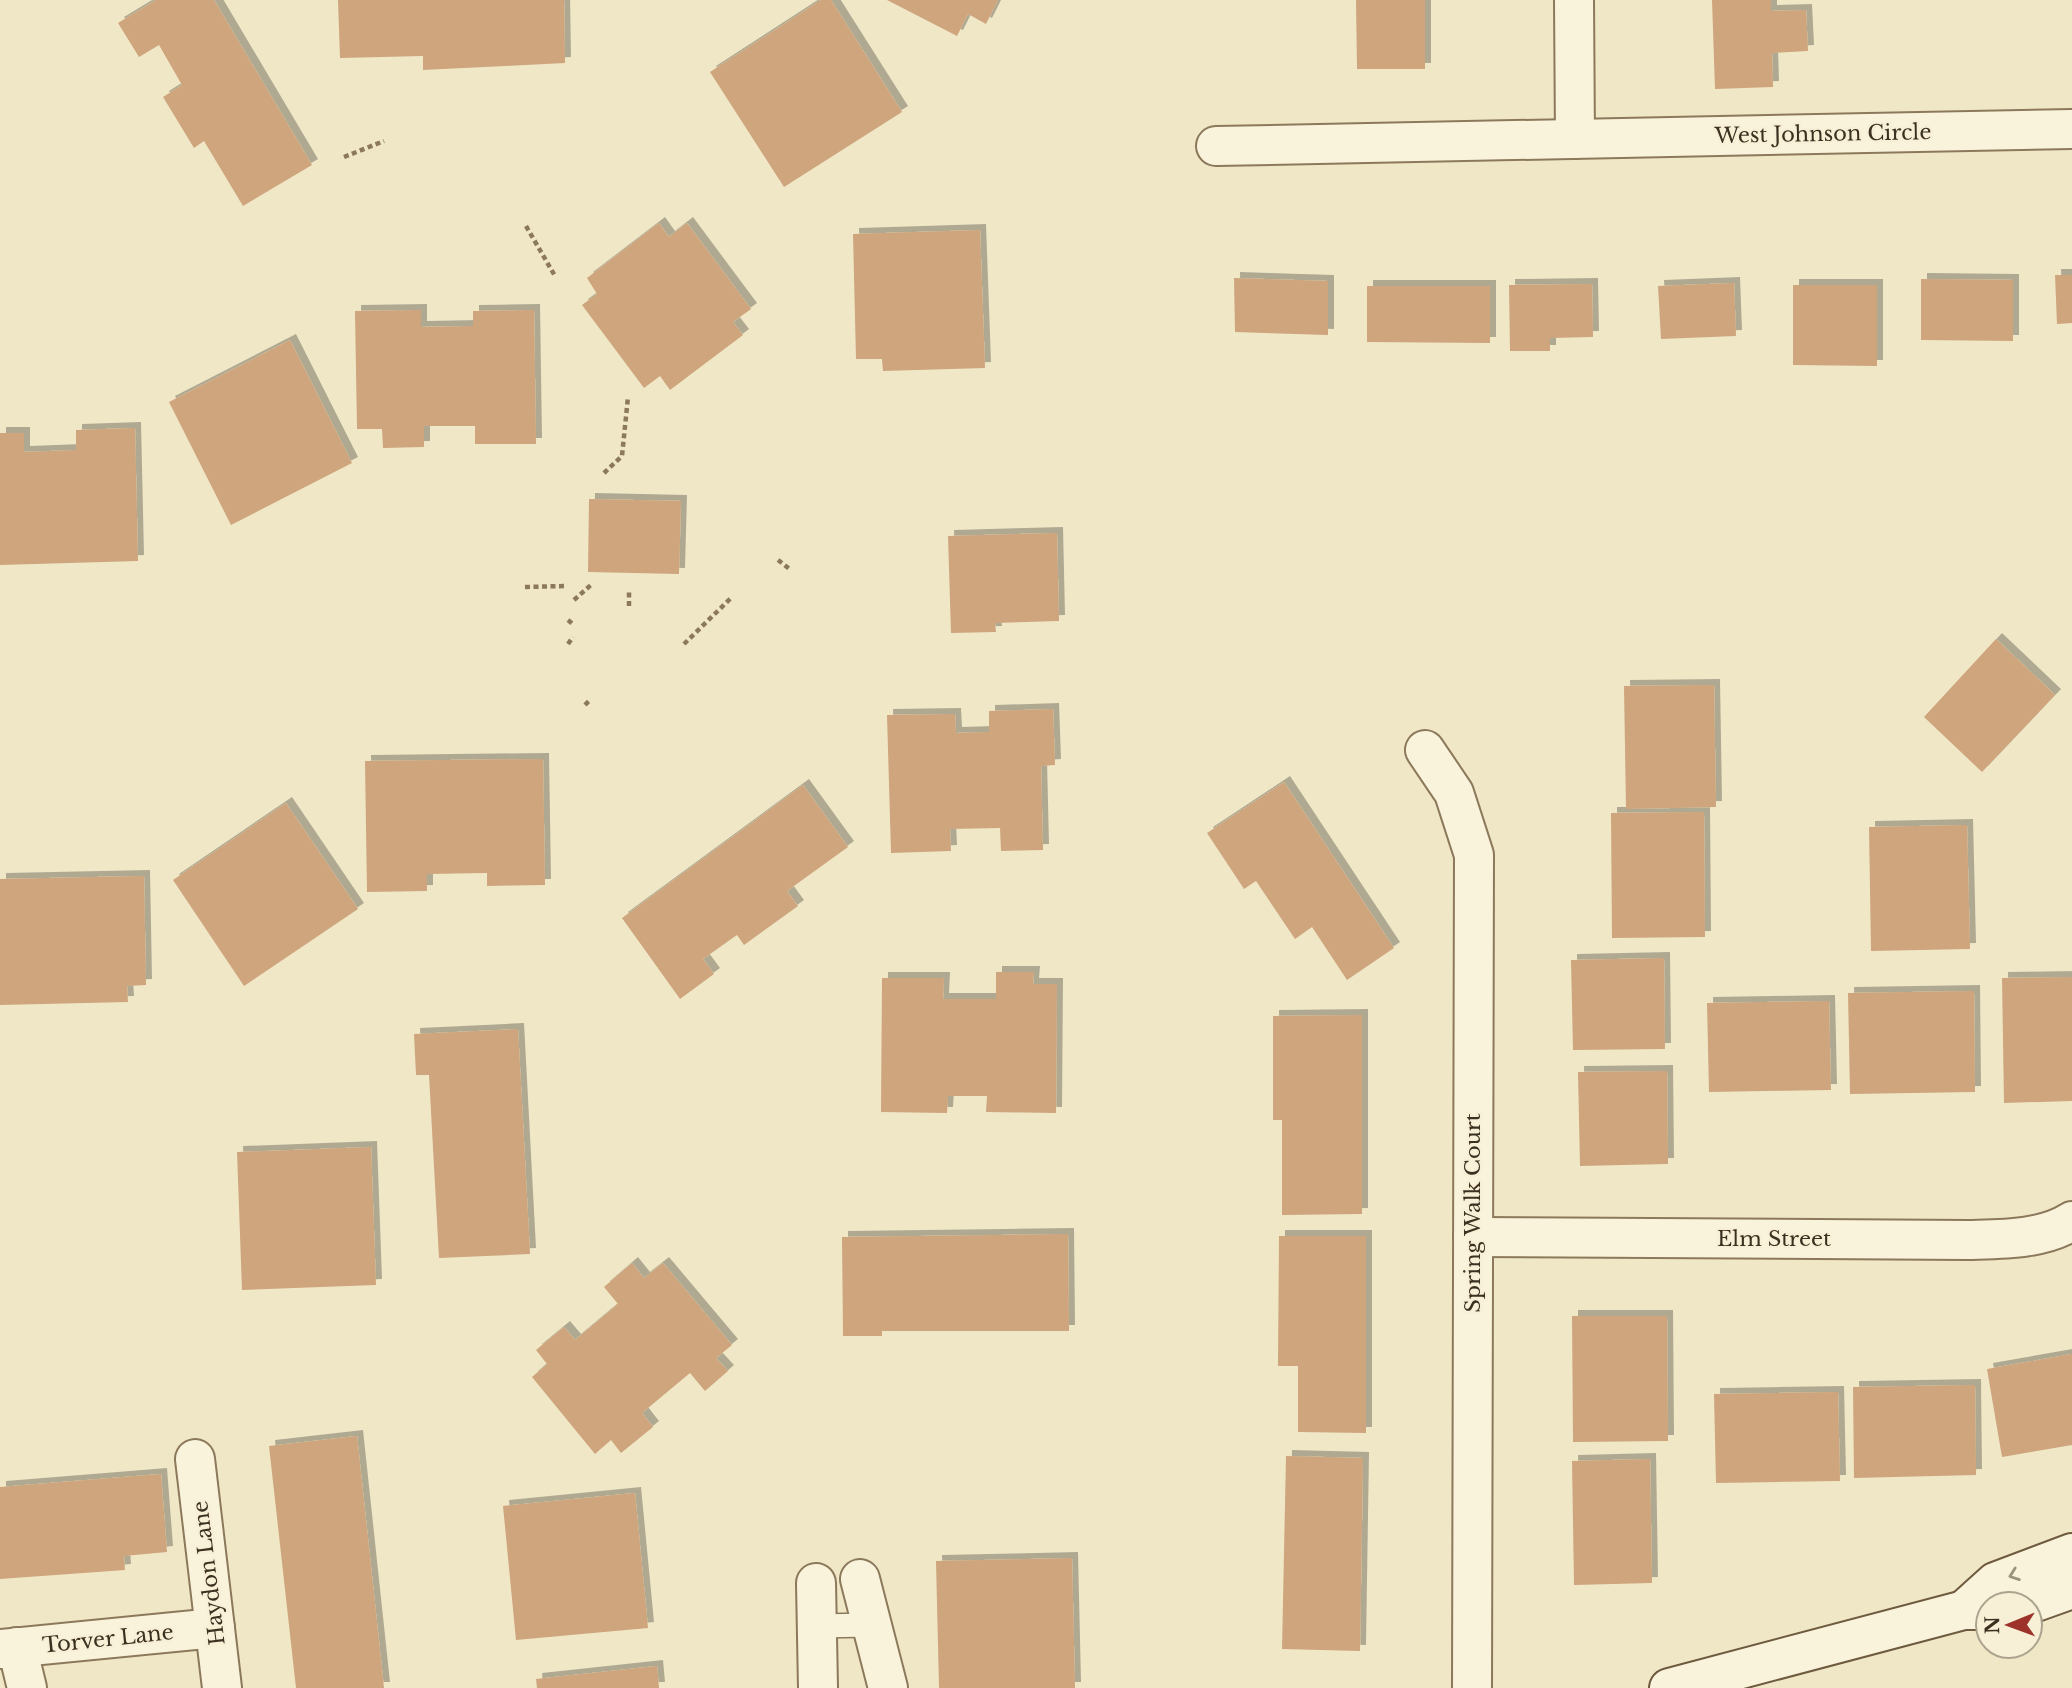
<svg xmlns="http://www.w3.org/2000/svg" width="2072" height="1688" viewBox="0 0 2072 1688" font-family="'Libre Baskerville',serif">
<defs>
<filter id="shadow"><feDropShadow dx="6" dy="-6" stdDeviation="0" flood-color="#0004"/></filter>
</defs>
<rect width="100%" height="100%" fill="#f0e7c7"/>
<g fill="#cea57d" filter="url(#shadow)">
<polygon points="156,0 214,0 312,165 243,206 204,141 194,148 163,97 182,85 159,45 139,57 118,23"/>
<polygon points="338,0 564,0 565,63 423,70 423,56 340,58"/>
<polygon points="821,0 831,0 902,112 784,187 710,72"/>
<polygon points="887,0 998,0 986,24 968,14 957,36"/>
<polygon points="1356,0 1425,0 1425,69 1357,69"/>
<polygon points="1712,0 1771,0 1771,11 1806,10 1808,51 1772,53 1773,87 1715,89"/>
<polygon points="659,223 669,237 687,223 751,309 733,322 743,335 670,390 660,376 644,388 582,305 597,294 587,278"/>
<polygon points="980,230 985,368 883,371 882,359 856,359 853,234"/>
<polygon points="2055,275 2072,275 2072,323 2057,324"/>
<polygon points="1234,278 1328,281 1328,335 1235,332"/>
<polygon points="1921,279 2013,280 2013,341 1921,340"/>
<polygon points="1734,283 1736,336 1661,339 1658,286"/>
<polygon points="1592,284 1593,337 1550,338 1550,351 1510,351 1509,285"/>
<polygon points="1793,285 1877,285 1877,366 1793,365"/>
<polygon points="1367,286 1490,286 1490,343 1367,342"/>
<polygon points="421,310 421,327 473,326 473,311 534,310 536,444 475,444 475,426 424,426 424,447 383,448 382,429 357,429 355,311"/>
<polygon points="290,340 352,463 231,525 169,402"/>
<polygon points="135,428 138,561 0,565 0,433 24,433 24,452 76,450 76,430"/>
<polygon points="589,499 681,501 679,574 588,572"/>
<polygon points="1057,533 1059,621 995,623 996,632 951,633 948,536"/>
<polygon points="1996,639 2055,695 1982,772 1924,717"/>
<polygon points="1714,685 1716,807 1626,809 1624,686"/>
<polygon points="1053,709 1055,765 1041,766 1043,850 1001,851 1000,828 950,829 951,851 891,853 887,715 955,714 956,733 989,732 989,711"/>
<polygon points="543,759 545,885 487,886 487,873 427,874 427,891 367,892 365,761"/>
<polygon points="1284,782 1394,948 1347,980 1312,927 1295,939 1256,881 1244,889 1207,833"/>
<polygon points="803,785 848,847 787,891 798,906 744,945 737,935 703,959 714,974 680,999 622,918"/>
<polygon points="286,803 358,909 244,986 173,880"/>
<polygon points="1704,812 1705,937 1612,938 1611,813"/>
<polygon points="1967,825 1970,949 1871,951 1869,827"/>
<polygon points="144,876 146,985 127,986 128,1002 0,1005 0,879"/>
<polygon points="1664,958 1665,1049 1573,1050 1571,960"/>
<polygon points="996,972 1034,972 1033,984 1057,984 1056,1113 986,1112 987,1096 948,1096 947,1113 881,1112 882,978 944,978 943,999 996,999"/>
<polygon points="2072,977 2072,1101 2004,1103 2002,978"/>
<polygon points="1974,991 1975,1092 1850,1094 1848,993"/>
<polygon points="1829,1001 1831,1090 1709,1092 1707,1003"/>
<polygon points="1362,1015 1362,1214 1282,1215 1282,1120 1273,1120 1273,1016"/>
<polygon points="518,1029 530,1254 439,1258 429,1075 416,1075 414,1034"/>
<polygon points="1667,1071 1668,1164 1580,1166 1578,1072"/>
<polygon points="371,1147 376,1285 242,1290 237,1152"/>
<polygon points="1068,1234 1069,1331 882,1331 882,1336 843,1336 842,1237"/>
<polygon points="1279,1236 1366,1236 1366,1433 1298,1432 1298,1366 1278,1366"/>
<polygon points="632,1263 644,1278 663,1263 732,1345 716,1358 728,1371 705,1391 690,1373 642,1413 653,1427 621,1453 611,1440 595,1454 532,1377 547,1364 536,1350 564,1327 575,1340 618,1304 604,1287"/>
<polygon points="1572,1316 1667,1316 1668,1441 1573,1442"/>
<polygon points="2072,1354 2072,1445 2002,1457 1987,1369"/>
<polygon points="1975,1385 1976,1475 1854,1478 1853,1387"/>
<polygon points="1838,1392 1840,1481 1716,1483 1714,1394"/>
<polygon points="357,1436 384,1688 296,1688 269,1446"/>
<polygon points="1286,1456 1363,1458 1360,1651 1282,1649"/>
<polygon points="1650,1459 1652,1583 1574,1585 1572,1461"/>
<polygon points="161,1474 167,1552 124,1556 125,1570 0,1579 0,1487"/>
<polygon points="635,1493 648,1628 516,1640 503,1506"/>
<polygon points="1072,1558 1075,1688 939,1688 936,1561"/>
<polygon points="657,1666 659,1688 537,1688 536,1679"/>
</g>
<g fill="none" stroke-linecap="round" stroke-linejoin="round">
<g stroke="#8c795c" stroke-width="26">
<polyline id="lane" points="816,1626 871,1625"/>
</g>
<g stroke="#8c795c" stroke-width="42">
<g id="street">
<polyline points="1574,0 1575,139"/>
<polyline points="1216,146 2072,129"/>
<polyline points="1425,750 1454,793 1474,855 1472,1688"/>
<path d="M1473,1237l495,3c33,-1 74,0 104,-19"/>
<polyline points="195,1459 222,1688"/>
<polyline points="860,1579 888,1688"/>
<polyline points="816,1583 818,1688"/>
<polyline points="17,1647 27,1688"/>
<polyline points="0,1649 215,1628"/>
</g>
</g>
<g stroke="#6e5a3f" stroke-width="42">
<g id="secondary">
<polyline points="2030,1604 2072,1589"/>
<polyline points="1964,1610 1995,1582 2072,1553"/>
<polyline points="1669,1688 1964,1610 1988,1610"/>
</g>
</g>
<g stroke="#8c795c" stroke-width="4.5" stroke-dasharray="5 3.5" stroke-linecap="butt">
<polyline points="344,157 384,141"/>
<polyline points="526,226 555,276"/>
<polyline points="604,473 622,456 628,397"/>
<polyline points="778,560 791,570"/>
<polyline points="525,587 565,586"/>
<polyline points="574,600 592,584"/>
<polyline points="629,606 629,592"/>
<polyline points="568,620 574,625"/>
<polyline points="568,644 573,637"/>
<polyline points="684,644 732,597"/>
<polyline points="585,705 591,699"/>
</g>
<use href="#lane" stroke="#faf3db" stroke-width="23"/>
<use href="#street" stroke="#faf3db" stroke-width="38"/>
<use href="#secondary" stroke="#faf3db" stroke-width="38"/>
</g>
<defs><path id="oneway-chevron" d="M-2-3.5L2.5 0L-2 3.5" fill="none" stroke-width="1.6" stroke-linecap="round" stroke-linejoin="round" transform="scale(1.75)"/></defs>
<use stroke="#9b927e" href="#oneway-chevron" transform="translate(2014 1575) rotate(160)"/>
<g text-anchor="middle" stroke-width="5" stroke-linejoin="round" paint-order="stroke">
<g font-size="21" fill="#3c3020" stroke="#f7f0d7">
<text transform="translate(1823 134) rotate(-1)" y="7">West Johnson Circle</text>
<text transform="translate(1473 1213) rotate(-90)" y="7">Spring Walk Court</text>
<text x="1774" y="1246">Elm Street</text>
<text transform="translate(209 1573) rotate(-97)" y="7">Haydon Lane</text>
<text transform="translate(108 1639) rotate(-6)" y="7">Torver Lane</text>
</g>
</g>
<g transform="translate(2009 1625) rotate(269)"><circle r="33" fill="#f7f0d7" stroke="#aca38e" stroke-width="2"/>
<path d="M0-5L12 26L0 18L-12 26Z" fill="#9d322a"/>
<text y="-10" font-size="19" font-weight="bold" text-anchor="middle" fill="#3c3020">N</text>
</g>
</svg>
